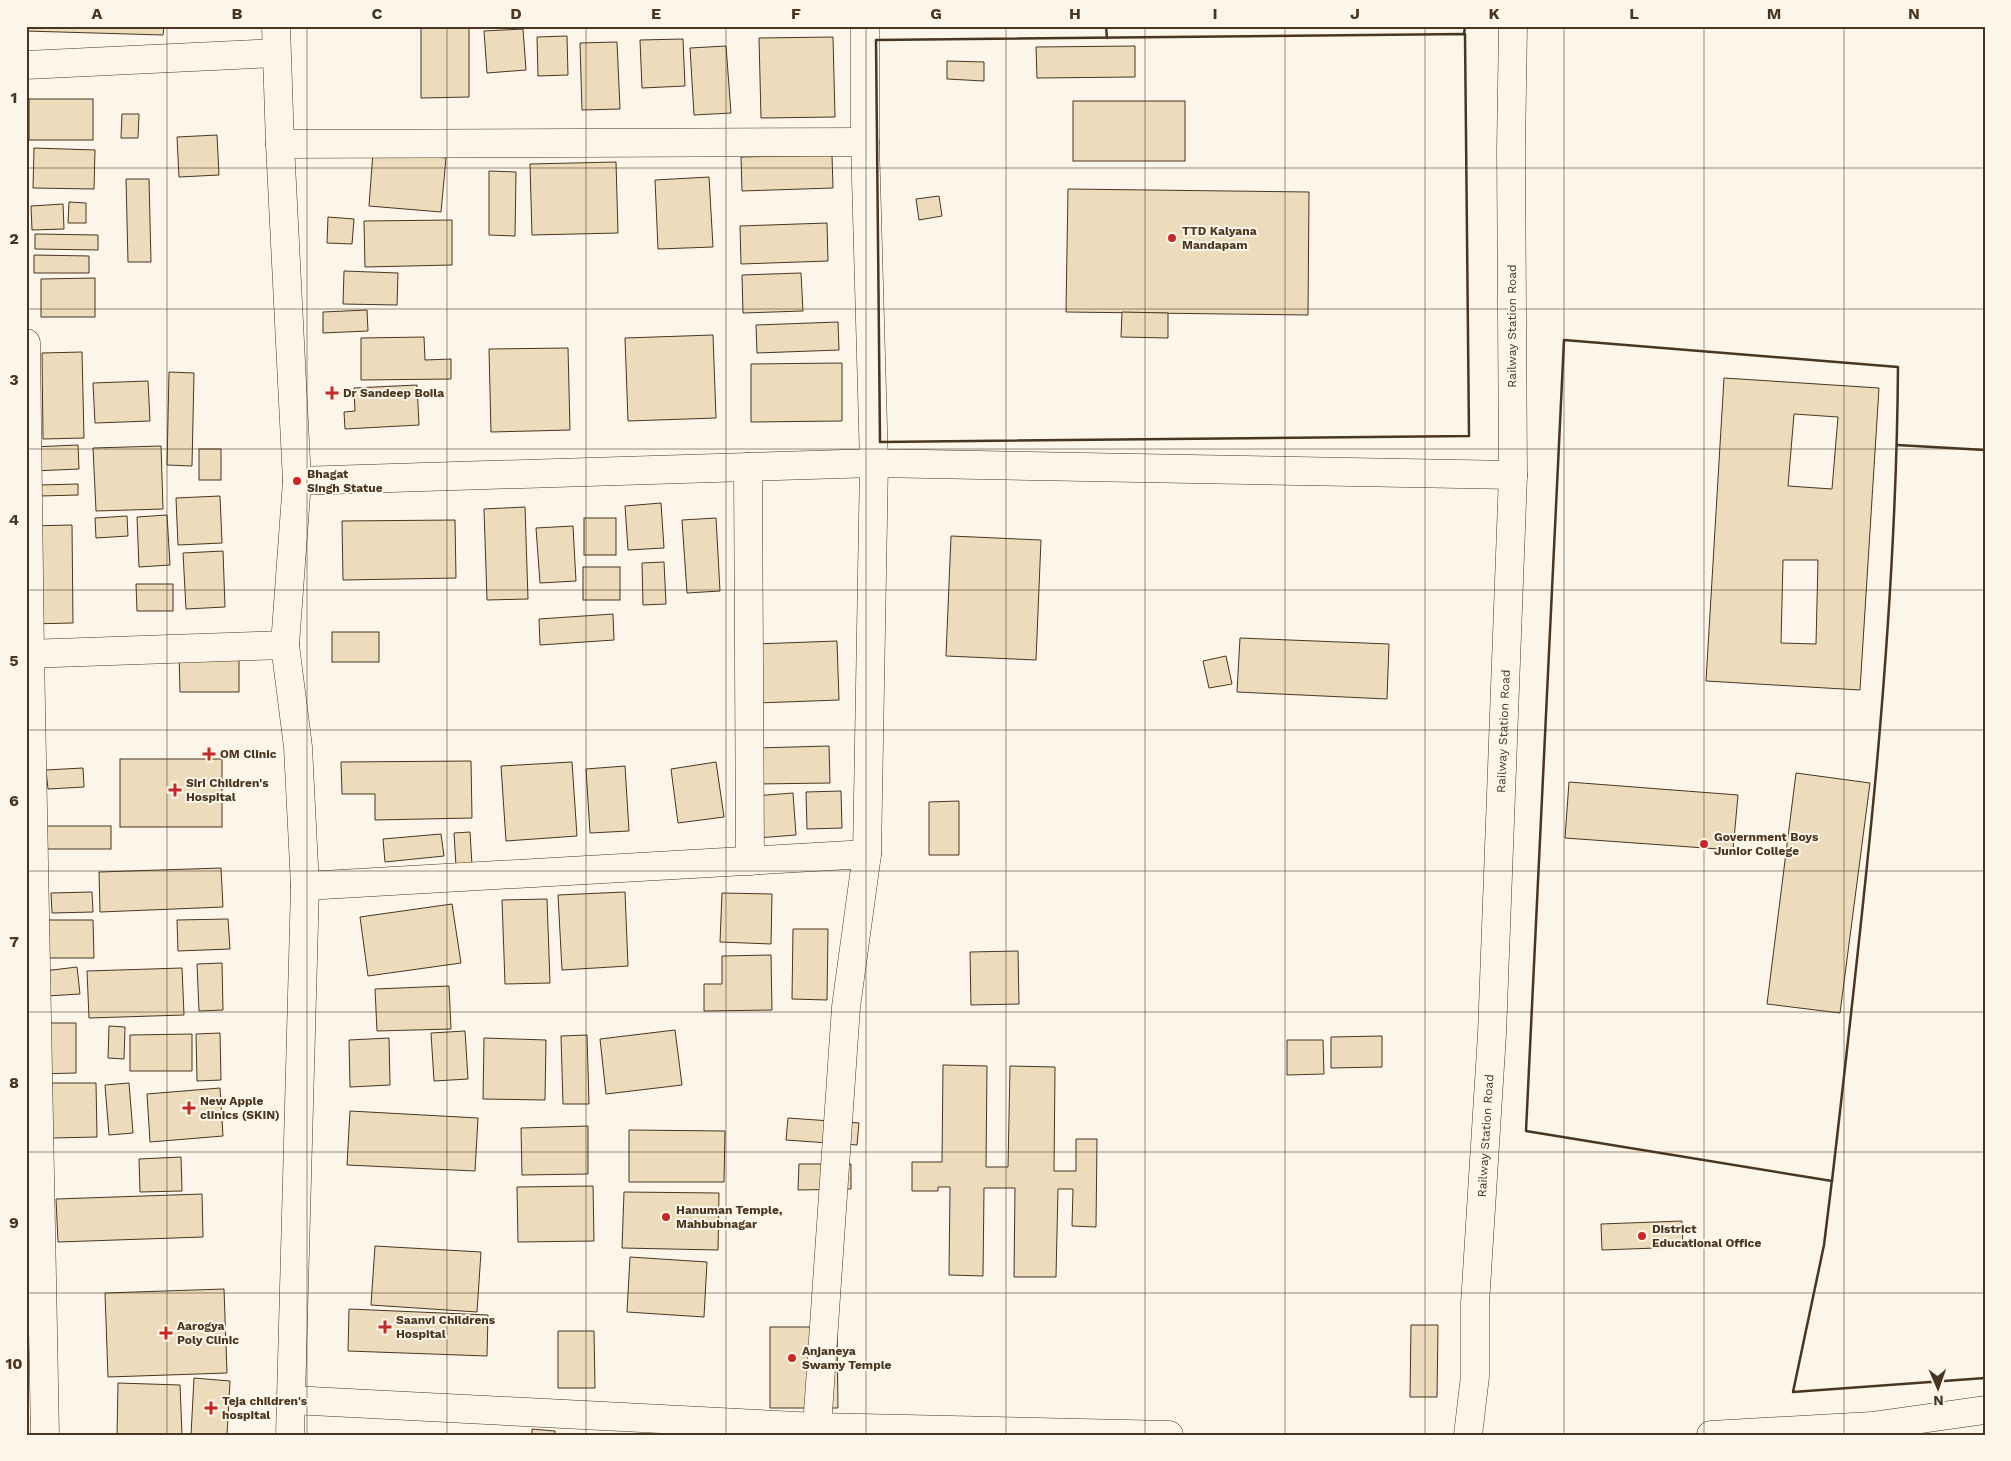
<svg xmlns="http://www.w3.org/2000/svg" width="2011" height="1461" viewBox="0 0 2011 1461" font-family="'Work Sans',sans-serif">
<rect width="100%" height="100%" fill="#fbf6e9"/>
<g fill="#ecdcbc" stroke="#4a3520" fill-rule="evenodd">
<polygon points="26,26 164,26 163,35 26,31"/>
<polygon points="421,26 469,26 469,97 421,98"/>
<polygon points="523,29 526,70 487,73 484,31"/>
<polygon points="567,36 568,75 538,76 537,37"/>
<polygon points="833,37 835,117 761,118 759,38"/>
<polygon points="683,39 685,86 642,88 640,40"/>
<polygon points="617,42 620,109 582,110 580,43"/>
<polygon points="726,46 731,113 694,115 690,48"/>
<polygon points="1135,46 1135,77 1037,78 1036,47"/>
<polygon points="947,61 984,62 984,81 947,79"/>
<rect x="29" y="99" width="64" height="41"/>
<rect x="1073" y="101" width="112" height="60"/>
<polygon points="122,114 139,114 138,138 121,138"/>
<polygon points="217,135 219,175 179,177 177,137"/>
<polygon points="34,148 95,150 94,189 33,188"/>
<polygon points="373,152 446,158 441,212 369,206"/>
<polygon points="832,155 833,188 742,191 741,157"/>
<polygon points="616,162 618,233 532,235 530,164"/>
<polygon points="489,171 516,172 515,236 489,235"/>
<polygon points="709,177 713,247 658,249 655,180"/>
<polygon points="126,179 149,179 151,262 128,262"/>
<polygon points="1068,189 1309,192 1308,315 1066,312"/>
<polygon points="939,196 942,216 919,220 916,199"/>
<polygon points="69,202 86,203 86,223 68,223"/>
<polygon points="63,204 64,229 32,230 31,206"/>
<polygon points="328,217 354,219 352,244 327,243"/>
<polygon points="452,220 452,265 365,267 364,221"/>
<polygon points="827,223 828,261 741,264 740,226"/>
<polygon points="35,234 98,235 98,250 35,249"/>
<polygon points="34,255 89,256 89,273 34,273"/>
<polygon points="344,271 398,273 397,305 343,304"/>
<polygon points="801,273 803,311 743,313 742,275"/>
<polygon points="95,278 95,317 41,317 41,279"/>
<polygon points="367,310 368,331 323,333 323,312"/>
<polygon points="1122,312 1168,313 1168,338 1121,337"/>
<polygon points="838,322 839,350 757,353 756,325"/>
<polygon points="713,335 716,418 628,421 625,338"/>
<polygon points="424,337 425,360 451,359 451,379 361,380 361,338"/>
<polygon points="568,348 570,430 491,432 489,349"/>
<polygon points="82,352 84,438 43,439 42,353"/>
<polygon points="842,363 842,421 751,422 751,364"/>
<polygon points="169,372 194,373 192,466 167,465"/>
<path d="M1724,378l155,10 -19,302 -154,-9zM1794,414l44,3 -6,72 -44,-3zM1783,560h35l-2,84 -35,-1z"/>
<polygon points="148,381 150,421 95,423 93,383"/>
<polygon points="417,385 419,425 345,429 344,412 355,411 354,388"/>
<polygon points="78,445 79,469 33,471 32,447"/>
<polygon points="161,446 163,509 96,511 93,448"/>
<rect x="199" y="449" width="22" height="31"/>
<polygon points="78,484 78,495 40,496 40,485"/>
<polygon points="220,496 222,543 178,545 176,498"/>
<polygon points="661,503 664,548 628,550 625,506"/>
<polygon points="525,507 528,599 487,600 484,509"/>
<polygon points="167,515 170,565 139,567 137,517"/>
<polygon points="127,516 128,536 96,538 95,518"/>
<rect x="584" y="518" width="32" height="37"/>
<polygon points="716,518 720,591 687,593 682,520"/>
<polygon points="455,520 456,578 343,580 342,521"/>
<polygon points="72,525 73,623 28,624 27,526"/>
<polygon points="573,526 576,581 540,583 536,528"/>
<polygon points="951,536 1041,540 1036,660 946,656"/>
<polygon points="223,551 225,607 186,609 183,553"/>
<polygon points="664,562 666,604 643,605 642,563"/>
<rect x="583" y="567" width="37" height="33"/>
<polygon points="136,584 173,584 173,611 137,611"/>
<polygon points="613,614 614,640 540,645 539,619"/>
<rect x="332" y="632" width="47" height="30"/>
<polygon points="1240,638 1389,644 1387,699 1237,692"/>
<polygon points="837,641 839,700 757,703 755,644"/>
<polygon points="239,651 239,692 180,692 179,652"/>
<polygon points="1226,656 1232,684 1209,688 1203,661"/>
<polygon points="829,746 830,783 757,784 756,748"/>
<rect x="120" y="759" width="102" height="68"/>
<polygon points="471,761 472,818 375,820 375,794 342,794 341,762"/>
<polygon points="572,762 577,836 506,841 501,766"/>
<polygon points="716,762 724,817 678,823 671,769"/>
<polygon points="625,766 629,831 590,833 586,769"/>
<polygon points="83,768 84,787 48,789 46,770"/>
<polygon points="1796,773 1870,783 1840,1013 1767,1004"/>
<polygon points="1569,782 1738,795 1733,850 1565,838"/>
<polygon points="841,791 842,828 807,829 806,792"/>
<polygon points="793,793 796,835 757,838 754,796"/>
<polygon points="959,801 959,855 929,855 929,802"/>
<rect x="42" y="826" width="69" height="23"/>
<polygon points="470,832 472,865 456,866 454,833"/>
<polygon points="441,834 444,856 385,862 383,839"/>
<polygon points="221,868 223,907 100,912 99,872"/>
<polygon points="92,892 93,912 52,913 51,893"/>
<polygon points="625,892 628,966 562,970 558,895"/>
<polygon points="722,893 772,894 771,944 720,942"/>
<polygon points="547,899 550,983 505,984 502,900"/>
<polygon points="452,904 461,963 368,976 360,917"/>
<polygon points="228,919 230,949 178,951 177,920"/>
<polygon points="34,920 93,920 94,958 35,958"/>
<polygon points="793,929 828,929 827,1000 792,999"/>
<polygon points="1018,951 1019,1004 971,1005 970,952"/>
<polygon points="771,955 772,1010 704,1011 704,984 722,984 722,956"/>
<polygon points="222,963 223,1010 199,1011 197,964"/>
<polygon points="77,967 80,994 47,996 44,971"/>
<polygon points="182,968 184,1015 89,1018 87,971"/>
<polygon points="449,986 451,1029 377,1031 375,989"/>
<polygon points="33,1023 76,1023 76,1073 34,1074"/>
<polygon points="109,1026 125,1027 124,1059 108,1058"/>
<polygon points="675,1030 682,1085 606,1094 600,1039"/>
<polygon points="465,1031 468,1079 434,1081 431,1033"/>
<polygon points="220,1033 221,1080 197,1081 196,1034"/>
<polygon points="192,1034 192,1071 130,1071 130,1035"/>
<polygon points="587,1035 589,1104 563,1104 561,1036"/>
<polygon points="1382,1036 1382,1067 1331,1068 1331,1037"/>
<polygon points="389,1038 390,1085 350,1087 349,1040"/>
<polygon points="484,1038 546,1040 545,1100 483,1099"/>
<polygon points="1287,1040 1323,1040 1324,1074 1287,1075"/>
<polygon points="943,1065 987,1066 986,1167 1008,1167 1010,1066 1055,1067 1054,1171 1076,1171 1076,1139 1097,1139 1096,1227 1072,1226 1073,1189 1058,1189 1056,1277 1014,1277 1015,1188 984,1188 983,1276 949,1275 950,1187 938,1187 938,1191 912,1191 912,1162 942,1162"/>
<polygon points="52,1083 96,1083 97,1137 52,1138"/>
<polygon points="129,1083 133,1133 109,1135 105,1085"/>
<polygon points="220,1088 223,1136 150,1142 147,1094"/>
<polygon points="350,1111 478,1118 475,1171 347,1165"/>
<polygon points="788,1118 859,1123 857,1145 786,1140"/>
<polygon points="588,1126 588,1174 522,1175 521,1128"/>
<polygon points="629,1130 725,1131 724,1182 629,1182"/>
<polygon points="181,1157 182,1191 140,1192 139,1159"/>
<polygon points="799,1164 851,1164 851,1189 798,1190"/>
<polygon points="593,1186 594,1241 518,1242 517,1187"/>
<polygon points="624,1192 719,1193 718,1250 622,1248"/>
<polygon points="202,1194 203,1237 58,1242 56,1199"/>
<polygon points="1682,1221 1683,1247 1602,1250 1601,1224"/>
<polygon points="375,1246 481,1252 477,1312 371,1305"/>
<polygon points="630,1257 707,1262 704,1317 627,1312"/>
<polygon points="224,1289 227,1373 108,1377 105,1293"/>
<polygon points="349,1309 488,1315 487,1356 348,1351"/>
<polygon points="1411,1325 1438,1325 1437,1397 1410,1397"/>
<polygon points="770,1327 837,1327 838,1408 770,1408"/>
<polygon points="558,1331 594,1331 595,1388 558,1388"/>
<polygon points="194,1378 230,1381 227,1435 191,1435"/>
<polygon points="118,1383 180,1385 182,1435 117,1435"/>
<polygon points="532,1429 555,1431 555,1435 532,1435"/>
</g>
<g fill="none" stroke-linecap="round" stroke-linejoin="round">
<g stroke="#4a3520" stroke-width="29">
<g id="minor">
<polyline points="276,26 280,144 297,481 285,645 298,747 305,886 290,1435"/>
<polyline points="865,26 865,142 874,463 1513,475"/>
<polyline points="26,65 276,53"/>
<polyline points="280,144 865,142"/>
<polyline points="26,343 30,654 45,1435"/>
<polyline points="748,467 750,861"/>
<polyline points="26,654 285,645"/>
<polyline points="305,886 867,854"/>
<polyline points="291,1400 817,1427 846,1007 867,854 874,463 297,481"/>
<polyline points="817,1427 1169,1435"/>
<path id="s1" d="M1468,1435l7,-59v-72l17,-270 21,-559 -2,-326 2,-123"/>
<polyline points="1711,1435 1872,1426 1985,1410"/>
</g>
</g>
<use href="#minor" stroke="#fbf6e9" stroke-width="28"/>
<g stroke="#4a3520" stroke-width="2.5">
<polyline points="1106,26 1107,38"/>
<polyline points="1464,34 1465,26"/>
<polygon points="1465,34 1469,436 880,442 876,40"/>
<path d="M1564,340l334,27c-2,272 -35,544 -66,814l-306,-50z"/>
<polyline points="1897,445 1985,450"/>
<polyline points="1832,1180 1824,1245 1793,1392 1985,1378"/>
</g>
</g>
<path fill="none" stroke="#4a3520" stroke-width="1" stroke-opacity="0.55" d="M167,26v1409M307,26v1409M447,26v1409M586,26v1409M726,26v1409M866,26v1409M1006,26v1409M1145,26v1409M1285,26v1409M1425,26v1409M1564,26v1409M1704,26v1409M1844,26v1409M26,168h1959M26,309h1959M26,449h1959M26,590h1959M26,730h1959M26,871h1959M26,1012h1959M26,1152h1959M26,1293h1959"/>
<g fill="#c62828" stroke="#fbf6e9" stroke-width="2">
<circle cx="1172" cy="238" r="5"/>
<path d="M329.5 385.5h5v5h5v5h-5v5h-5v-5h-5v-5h5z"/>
<circle cx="297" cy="481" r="5"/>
<path d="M206.5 746.5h5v5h5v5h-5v5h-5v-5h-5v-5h5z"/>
<path d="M172.5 782.5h5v5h5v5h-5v5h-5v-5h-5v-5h5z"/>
<circle cx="1704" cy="844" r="5"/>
<path d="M186.5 1100.5h5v5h5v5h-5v5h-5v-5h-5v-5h5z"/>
<circle cx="666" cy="1217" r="5"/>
<circle cx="1642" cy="1236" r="5"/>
<path d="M382.5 1319.5h5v5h5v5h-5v5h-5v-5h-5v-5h5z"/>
<path d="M163.5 1325.5h5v5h5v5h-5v5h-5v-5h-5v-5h5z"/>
<circle cx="792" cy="1358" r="5"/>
<path d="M208.5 1400.5h5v5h5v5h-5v5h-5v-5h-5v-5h5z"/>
</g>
<g text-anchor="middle" stroke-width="4" stroke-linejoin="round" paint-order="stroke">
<g font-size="12" font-weight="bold" fill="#4a3520" stroke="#fbf6e9" text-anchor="start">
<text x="1182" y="235">TTD Kalyana<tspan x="1182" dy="14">Mandapam</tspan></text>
<text x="343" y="397">Dr Sandeep Boila</text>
<text x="307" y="478">Bhagat<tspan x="307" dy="14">Singh Statue</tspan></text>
<text x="220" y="758">OM Clinic</text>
<text x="186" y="787">Siri Children's<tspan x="186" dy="14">Hospital</tspan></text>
<text x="1714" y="841">Government Boys<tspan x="1714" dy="14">Junior College</tspan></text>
<text x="200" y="1105">New Apple<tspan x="200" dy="14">clinics (SKIN)</tspan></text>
<text x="676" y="1214">Hanuman Temple,<tspan x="676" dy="14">Mahbubnagar</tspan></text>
<text x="1652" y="1233">District<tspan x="1652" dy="14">Educational Office</tspan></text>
<text x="396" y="1324">Saanvi Childrens<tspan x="396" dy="14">Hospital</tspan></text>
<text x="177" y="1330">Aarogya<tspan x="177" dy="14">Poly Clinic</tspan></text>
<text x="802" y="1355">Anjaneya<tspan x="802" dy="14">Swamy Temple</tspan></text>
<text x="222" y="1405">Teja children's<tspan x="222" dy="14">hospital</tspan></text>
</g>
<g font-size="12" fill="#4a3520" stroke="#fbf6e9">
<text transform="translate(1512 326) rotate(-90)" y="4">Railway Station Road</text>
<text dy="4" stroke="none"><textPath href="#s1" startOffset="705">Railway Station Road</textPath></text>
<text dy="4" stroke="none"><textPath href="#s1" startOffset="300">Railway Station Road</textPath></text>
</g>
</g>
<rect width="2011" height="1461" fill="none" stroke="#fbf6e9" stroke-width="55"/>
<g transform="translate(1938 1388) rotate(178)" stroke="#fbf6e9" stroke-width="4" paint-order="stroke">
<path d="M0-4L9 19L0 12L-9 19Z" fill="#4a3520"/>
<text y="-8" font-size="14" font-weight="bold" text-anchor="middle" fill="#4a3520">N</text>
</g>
<rect x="28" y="28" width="1956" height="1406" fill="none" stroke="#4a3520" stroke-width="2"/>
<g font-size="16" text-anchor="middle" font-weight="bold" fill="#4a3520">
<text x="97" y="19">A</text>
<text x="237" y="19">B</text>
<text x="377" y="19">C</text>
<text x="516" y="19">D</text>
<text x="656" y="19">E</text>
<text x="796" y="19">F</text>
<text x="936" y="19">G</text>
<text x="1075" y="19">H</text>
<text x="1215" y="19">I</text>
<text x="1355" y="19">J</text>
<text x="1494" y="19">K</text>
<text x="1634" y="19">L</text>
<text x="1774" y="19">M</text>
<text x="1914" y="19">N</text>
<text x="14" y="103">1</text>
<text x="14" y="244">2</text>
<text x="14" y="385">3</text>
<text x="14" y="525">4</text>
<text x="14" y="666">5</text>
<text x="14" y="806">6</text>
<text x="14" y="947">7</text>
<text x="14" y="1088">8</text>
<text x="14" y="1228">9</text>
<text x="14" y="1369">10</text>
</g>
</svg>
